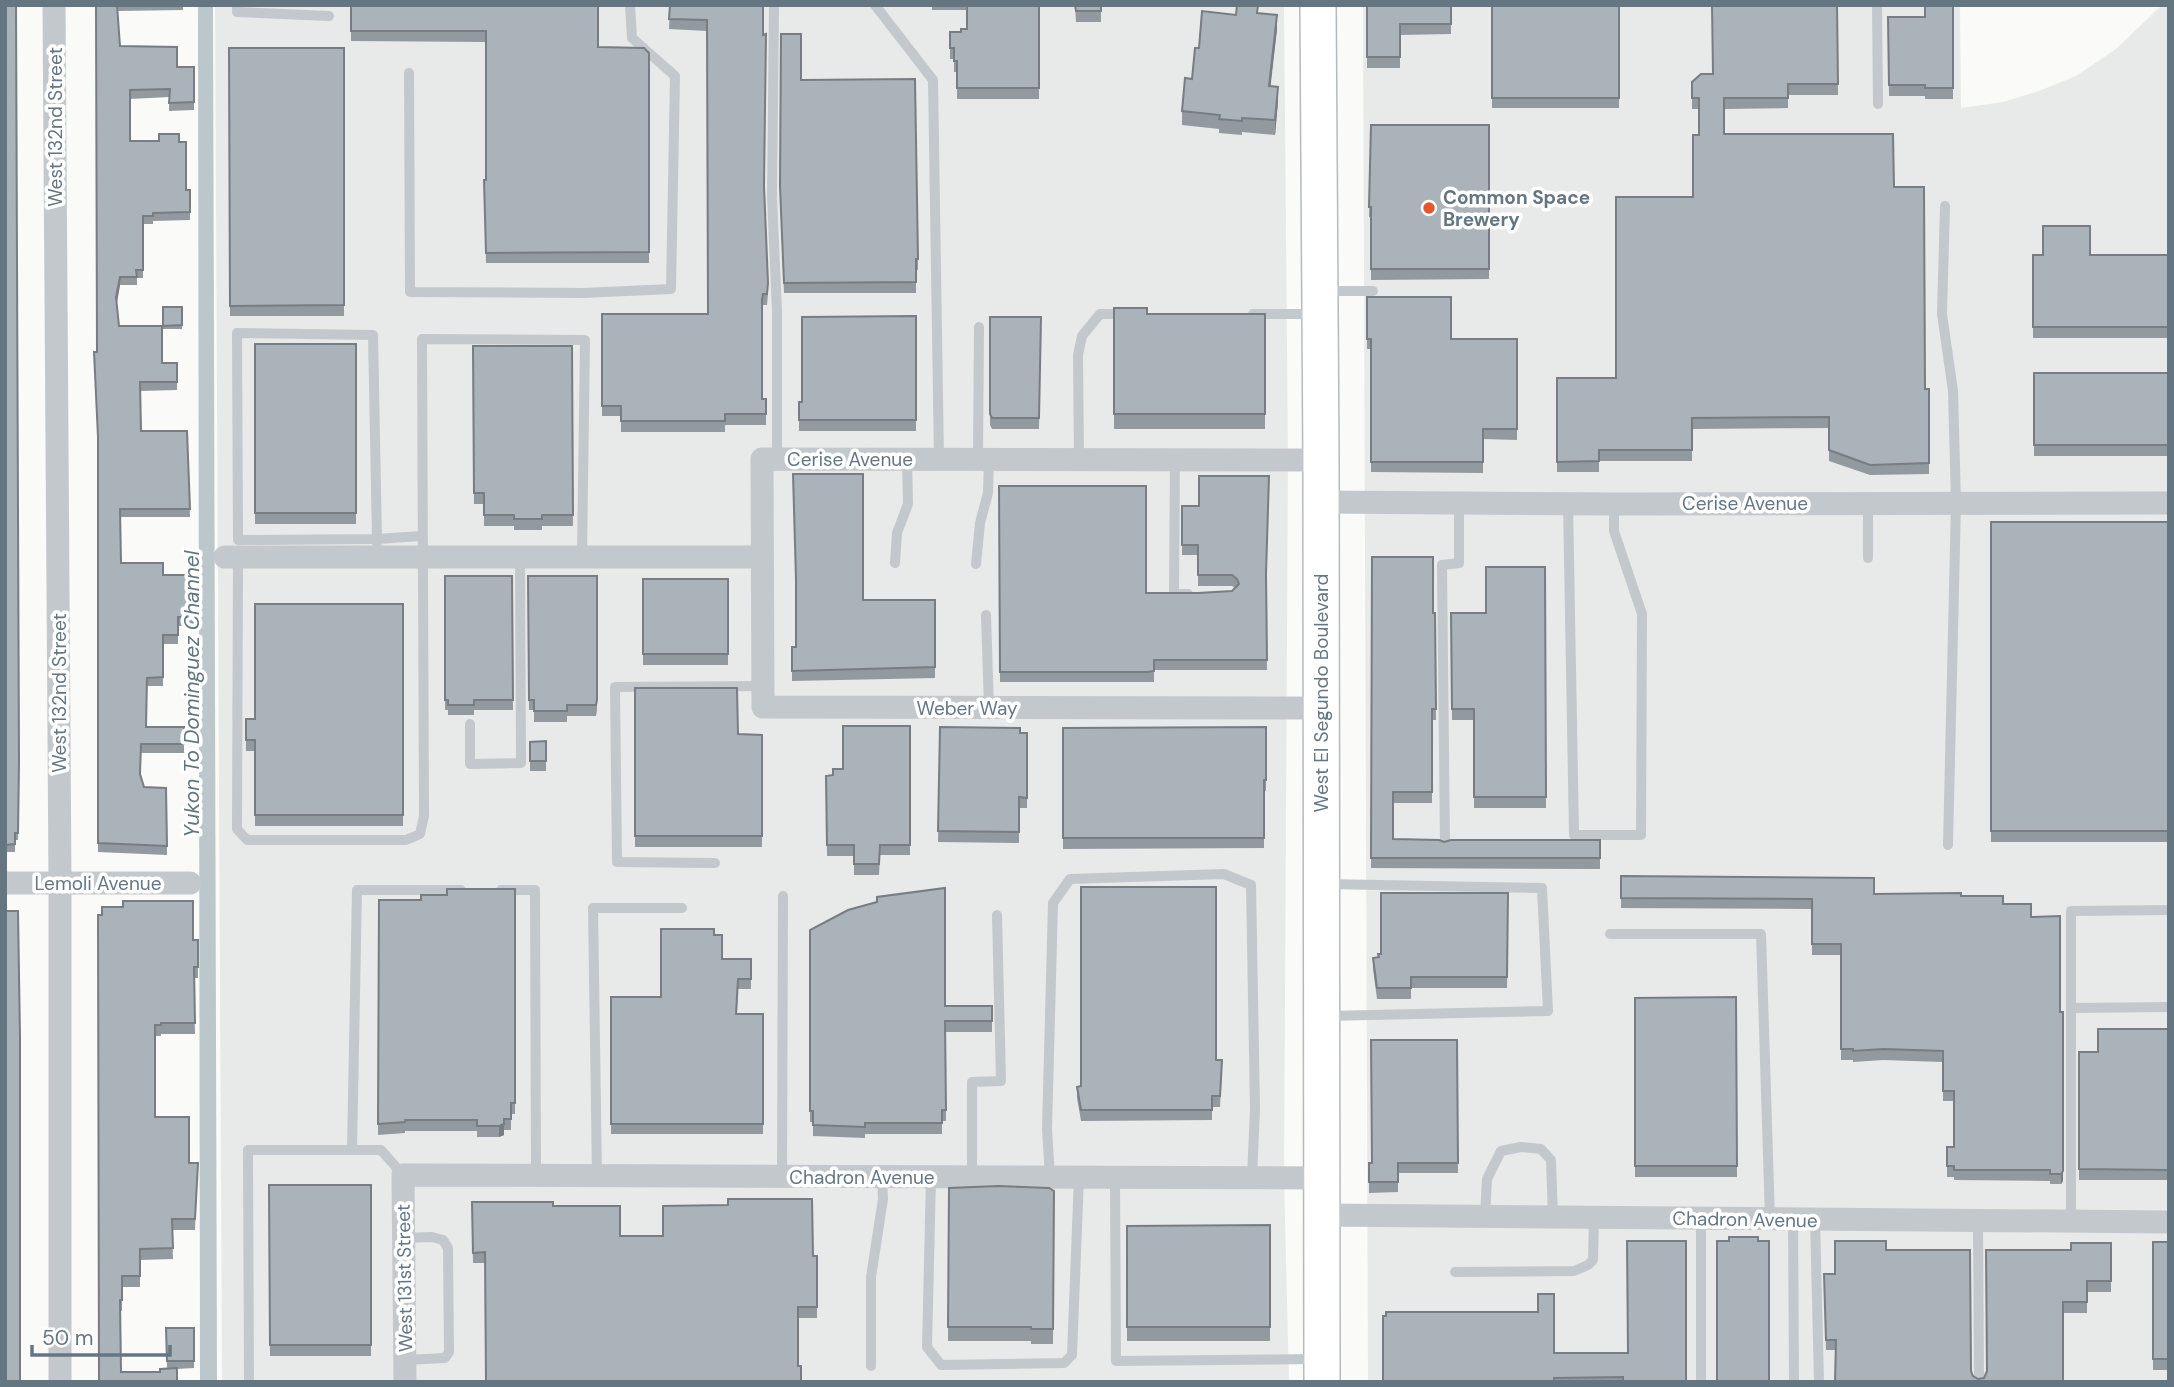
<svg xmlns="http://www.w3.org/2000/svg" width="2174" height="1387" viewBox="0 0 2174 1387" font-family="'DM Sans',sans-serif">
<rect width="100%" height="100%" fill="#fafaf8"/>
<g fill="#e8e9e9">
<polygon points="215,5 1284,5 1288,460 1284,1178 1289,1382 222,1382"/>
<polygon points="1363,5 1960,5 1961,108 2003,102 2039,91 2076,76 2116,49 2162,5 2169,5 2169,1382 1368,1382"/>
</g>
<polygon fill="#bbc7cb" points="198,5 213,5 217,1382 200,1382"/>
<g fill="none" stroke-linecap="round" stroke-linejoin="round">
<g stroke="#b5babe" stroke-width="38">
<polyline id="primary" points="1318,5 1321,460 1322,1382"/>
</g>
<g stroke="#c3c8cc" stroke-width="10">
<polyline points="237,5 237,12 329,16"/>
<polyline points="774,5 772,197 777,311 777,459"/>
<polyline points="875,5 933,80 939,459"/>
<polyline points="1877,5 1878,104"/>
<polyline points="409,73 410,292 583,293 671,289 675,76 632,38 630,5"/>
<polyline points="1945,206 1942,314 1953,391 1956,503 1948,845"/>
<polyline points="1323,291 1373,291"/>
<polyline points="1253,314 1314,314"/>
<polygon points="237,333 373,335 377,539 238,540"/>
<polyline points="978,459 979,327"/>
<polyline points="1079,460 1078,355 1082,336 1100,314 1128,314"/>
<polyline points="1175,460 1174,594 1188,594"/>
<polyline points="1568,502 1574,835 1641,835 1642,614 1614,531 1614,504"/>
<polyline points="1868,503 1868,558"/>
<polyline points="377,543 377,539 422,536"/>
<polyline points="238,557 237,829 247,840 406,840 420,834 424,816 422,339 585,340 582,557"/>
<polyline points="895,563 897,533 908,504 907,459"/>
<polyline points="976,564 980,523 988,493 989,459"/>
<polyline points="986,615 989,708"/>
<polyline points="470,724 470,764 521,763 520,557"/>
<polyline points="1445,845 1442,565 1459,563 1459,502"/>
<polyline points="715,863 617,862 615,687 763,686"/>
<polyline points="1327,884 1542,888 1548,1011 1327,1016"/>
<polyline points="501,890 535,890 536,1176"/>
<polyline points="1610,934 1761,934 1770,1219"/>
<polyline points="2071,1008 2169,1007"/>
<polyline points="352,1150 357,890 461,890"/>
<polyline points="597,1176 593,908 682,908"/>
<polyline points="782,1176 783,896"/>
<polyline points="931,1177 927,1347 941,1365 1064,1363 1072,1355 1079,1177"/>
<polyline points="972,1177 972,1082 1001,1081 997,915"/>
<polyline points="1050,1177 1047,1129 1053,903 1070,879 1224,874 1251,885 1255,1109 1252,1178"/>
<polyline points="1115,1178 1116,1361 1319,1359"/>
<polyline points="1485,1217 1487,1179 1501,1151 1521,1147 1541,1149 1551,1160 1553,1217"/>
<polyline points="1701,1218 1701,1382"/>
<polyline points="1793,1219 1794,1382"/>
<polyline points="1815,1219 1819,1382"/>
<polyline points="1978,1221 1979,1382"/>
<polyline points="2071,1221 2071,911 2169,910"/>
<polyline points="404,1238 432,1237 443,1240 448,1248 449,1352 445,1358 405,1360"/>
<polyline points="1455,1272 1574,1271 1588,1265 1593,1260 1594,1217"/>
<polyline points="871,1366 871,1277 883,1199 882,1177"/>
<polyline points="249,1382 248,1150 381,1150 403,1175"/>
</g>
<g stroke="#c3c8cc" stroke-width="23">
<polyline points="54,5 60,882 60,1382"/>
<polyline points="1321,502 1614,504 2169,503"/>
<polyline points="225,557 762,557"/>
<polyline points="1321,708 763,707 762,459 1321,460"/>
<polyline points="5,883 190,883"/>
<polyline points="1321,1215 2169,1222"/>
<polyline points="405,1382 403,1175 1321,1178"/>
</g>
<use href="#primary" stroke="#fff" stroke-width="35"/>
</g>
<g fill="#929a9f">
<polygon points="5,5 19,770 18,840 15,840 15,852 5,852"/>
<polygon points="96,5 183,5 183,10 117,11 120,46 177,67 194,67 194,110 169,111 169,97 130,99 130,141 179,142 186,190 190,190 190,220 153,221 153,224 143,224 143,278 137,278 137,285 120,285 117,303 119,326 162,363 177,363 177,390 140,391 141,431 187,431 190,517 120,517 121,563 163,575 195,575 195,626 178,626 178,644 163,644 163,686 147,686 147,727 184,727 184,753 141,753 140,775 144,787 167,846 167,855 98,852"/>
<polygon points="351,5 598,47 649,53 649,263 486,263 484,180 486,180 486,42 351,41"/>
<polygon points="670,5 763,5 764,188 768,294 767,305 763,305 762,309 762,399 766,399 766,425 725,425 725,432 621,432 621,416 602,416 602,314 708,314 707,31 669,29"/>
<polygon points="932,5 1039,5 1039,99 957,99 957,72 954,72 954,59 950,59 950,32 961,32 967,29 967,10 932,10"/>
<polygon points="1075,5 1101,5 1101,22 1076,22"/>
<polygon points="1367,5 1451,5 1451,34 1400,35 1400,68 1367,68"/>
<rect x="1492" y="5" width="127" height="103"/>
<polygon points="1837,5 1838,95 1788,95 1788,108 1724,109 1724,134 1894,187 1925,389 1929,389 1929,474 1870,475 1829,461 1829,428 1692,429 1692,461 1599,461 1599,472 1557,472 1557,378 1616,378 1693,197 1699,135 1699,109 1692,109 1692,82 1713,74"/>
<polygon points="1953,5 1953,99 1925,99 1925,96 1889,96 1888,17 1925,17"/>
<polygon points="1259,13 1277,29 1270,86 1278,101 1275,135 1242,132 1242,135 1219,133 1219,129 1182,125 1182,111 1192,79 1199,48 1236,15"/>
<polygon points="229,48 344,48 344,316 230,316"/>
<polygon points="801,80 918,259 918,270 916,270 916,293 784,293 780,197"/>
<polygon points="1371,125 1489,125 1489,279 1371,280 1371,217 1369,217"/>
<rect x="2033" y="255" width="136" height="83"/>
<polygon points="1367,297 1451,339 1517,339 1517,440 1483,439 1483,473 1371,472 1371,349 1367,349"/>
<rect x="163" y="307" width="19" height="22"/>
<polygon points="1114,308 1147,314 1265,314 1265,429 1114,429"/>
<polygon points="916,316 916,431 799,431 799,402 802,402"/>
<polygon points="990,317 1041,317 1039,429 992,429 990,425"/>
<rect x="255" y="344" width="101" height="180"/>
<polygon points="473,346 572,346 573,526 542,526 542,530 514,530 514,526 484,526 484,504 474,504"/>
<rect x="2034" y="373" width="135" height="83"/>
<polygon points="999,486 1146,593 1198,593 1232,591 1235,588 1232,586 1198,586 1198,555 1182,555 1182,506 1266,581 1267,670 1154,670 1154,682 1000,682"/>
<rect x="1991" y="522" width="178" height="320"/>
<polygon points="1372,557 1433,613 1435,613 1436,720 1432,720 1432,803 1393,803 1393,839 1444,842 1600,840 1600,869 1371,868"/>
<polygon points="1545,567 1546,808 1474,808 1474,720 1452,720 1451,613 1486,613"/>
<polygon points="445,576 512,576 513,710 474,710 474,715 448,715 448,710 445,710"/>
<polygon points="528,576 597,576 597,710 596,716 567,716 567,722 534,722 534,710 529,710"/>
<rect x="643" y="579" width="85" height="86"/>
<polygon points="863,600 935,600 935,678 792,681 792,647 796,647"/>
<polygon points="403,604 403,826 255,826 255,751 246,751 246,719 255,719"/>
<polygon points="635,688 738,734 762,735 762,847 635,847"/>
<polygon points="910,726 910,855 880,855 879,875 854,875 854,856 827,856 826,776 833,775"/>
<polygon points="940,727 1027,733 1027,808 1019,808 1019,843 938,842"/>
<polygon points="1266,727 1266,791 1264,791 1264,848 1063,849 1063,728"/>
<polygon points="546,741 546,771 530,771 530,742"/>
<polygon points="1621,876 1874,894 1961,896 2003,904 2031,917 2060,1012 2063,1181 2061,1184 2050,1184 2050,1181 1954,1180 1954,1177 1947,1177 1947,1147 1954,1147 1954,1101 1943,1101 1943,1062 1883,1060 1853,1062 1853,1060 1841,1060 1841,955 1812,955 1812,909 1621,908"/>
<polygon points="515,889 515,1114 511,1114 511,1130 504,1130 504,1135 499,1137 477,1137 477,1131 405,1131 405,1133 378,1135 379,900 421,900 447,895"/>
<polygon points="1508,893 1507,988 1411,988 1411,999 1377,999 1373,969 1373,958 1378,957 1381,954"/>
<polygon points="123,901 193,901 193,940 198,940 198,978 194,978 195,1034 161,1034 161,1036 155,1036 155,1117 189,1117 189,1163 198,1163 195,1230 172,1230 173,1259 140,1260 140,1287 122,1287 122,1311 120,1311 121,1372 160,1372 160,1369 167,1368 166,1328 194,1328 194,1368 177,1369 177,1382 99,1382 98,915 102,915 102,907 123,907"/>
<polygon points="810,930 945,1006 992,1006 992,1032 946,1032 946,1121 942,1121 942,1134 865,1134 865,1138 813,1136 813,1122 810,1122"/>
<polygon points="714,935 722,959 751,959 751,989 738,989 737,1014 763,1014 763,1134 611,1134 611,997 661,997"/>
<polygon points="1736,997 1737,1177 1635,1177 1635,998"/>
<polygon points="2169,1029 2169,1180 2079,1180 2079,1052 2098,1052"/>
<polygon points="1457,1040 1458,1173 1398,1173 1398,1192 1369,1193 1369,1163 1372,1163"/>
<polygon points="1216,1060 1222,1071 1220,1107 1212,1107 1212,1120 1081,1121 1077,1098 1077,1087"/>
<polygon points="269,1185 371,1185 371,1356 270,1356"/>
<polygon points="949,1188 1054,1191 1053,1344 1031,1344 1031,1341 948,1341"/>
<polygon points="472,1202 553,1206 620,1236 817,1256 817,1318 798,1318 485,1263 473,1263"/>
<polygon points="1270,1225 1270,1341 1127,1341 1127,1226"/>
<polygon points="2153,1242 2169,1242 2168,1370 2153,1370"/>
<polygon points="2111,1243 2111,1292 2087,1292 2087,1313 2063,1313 2063,1382 1835,1382 1835,1350 1826,1350 1824,1274 1835,1274 1886,1250 1971,1371 1973,1376 1978,1379 1984,1378"/>
<polygon points="1554,1353 1686,1382 1383,1382"/>
</g>
<g fill="#777d82">
<polygon points="1277,15 1277,29 1269,100 1269,86"/>
<polygon points="1278,87 1278,101 1275,135 1275,120"/>
<polygon points="120,277 120,285 116,306 116,297"/>
<polygon points="504,1124 504,1135 499,1137 499,1126"/>
<polygon points="2063,1171 2063,1181 2061,1184 2061,1174"/>
</g>
<g fill="#aab3b9" stroke="#777d82" stroke-width="2">
<polygon points="5,5 16,5 19,763 18,833 15,833 15,844 5,845"/>
<polygon points="96,5 117,5 120,46 177,47 177,67 194,67 194,102 169,103 170,89 130,90 130,141 159,141 159,134 179,134 179,142 186,142 186,190 190,190 190,212 153,213 153,216 143,216 143,270 136,270 137,277 120,277 116,297 119,326 162,326 162,363 177,363 177,382 140,382 141,431 187,431 190,509 120,509 121,563 163,563 163,575 195,575 195,617 178,617 178,635 163,635 163,677 147,678 146,727 184,727 184,744 141,744 140,774 144,787 166,788 167,846 98,843 98,437 94,352 97,352"/>
<polygon points="351,5 598,5 598,47 644,48 649,53 649,252 486,253 484,180 486,180 486,31 351,31"/>
<polygon points="670,5 763,5 763,35 766,34 764,186 768,283 767,294 763,294 762,299 762,399 766,399 766,414 725,414 725,421 621,421 621,406 602,406 602,314 708,314 707,20 669,19"/>
<polygon points="967,5 1039,5 1039,88 957,88 957,61 954,61 954,48 950,48 950,32 961,32 961,29 967,29"/>
<polygon points="1075,5 1101,5 1101,11 1076,11"/>
<polygon points="1237,5 1258,5 1257,13 1277,15 1269,86 1278,87 1275,120 1242,118 1242,121 1219,119 1220,115 1182,111 1185,78 1192,79 1195,48 1199,48 1202,11 1236,15"/>
<polygon points="1367,5 1451,5 1451,24 1400,24 1400,57 1367,57"/>
<rect x="1492" y="5" width="127" height="93"/>
<polygon points="1712,5 1837,5 1838,84 1788,84 1788,98 1724,98 1724,134 1893,134 1894,187 1924,187 1925,389 1929,389 1929,463 1870,465 1829,450 1829,417 1692,418 1692,450 1599,450 1599,461 1557,462 1557,378 1616,378 1616,197 1693,197 1693,135 1699,135 1699,98 1692,98 1692,82 1701,74 1713,74"/>
<polygon points="1925,5 1953,5 1953,88 1925,88 1925,85 1889,85 1888,17 1925,17"/>
<polygon points="781,34 801,34 801,80 915,79 918,259 916,259 916,282 784,283 780,186"/>
<polygon points="229,48 344,48 344,305 230,306"/>
<polygon points="1371,125 1489,125 1489,269 1371,269 1371,207 1369,207"/>
<polygon points="2043,226 2090,226 2090,255 2169,255 2169,327 2033,327 2033,255 2043,255"/>
<polygon points="1367,297 1451,297 1451,339 1517,339 1517,429 1483,429 1483,462 1371,462 1371,339 1367,339"/>
<polygon points="163,307 182,307 182,325 163,326"/>
<polygon points="1114,308 1147,308 1147,314 1265,314 1265,414 1114,414"/>
<polygon points="916,316 916,420 799,420 799,402 802,402 802,317"/>
<polygon points="990,317 1041,317 1039,418 992,418 990,414"/>
<rect x="255" y="344" width="101" height="169"/>
<polygon points="473,346 572,346 573,515 542,515 542,519 514,519 514,515 484,515 484,493 474,493"/>
<rect x="2034" y="373" width="135" height="72"/>
<polygon points="793,474 863,474 863,600 935,600 935,667 792,671 792,647 796,647 796,579"/>
<polygon points="1199,476 1269,476 1266,574 1267,660 1154,660 1154,671 1148,672 1000,672 999,486 1146,486 1146,593 1198,593 1232,591 1239,584 1237,579 1232,575 1198,575 1198,545 1182,545 1182,506 1199,506"/>
<rect x="1991" y="522" width="178" height="309"/>
<polygon points="1372,557 1433,557 1433,613 1435,613 1436,709 1432,709 1432,792 1393,792 1393,839 1439,840 1444,842 1451,840 1600,840 1600,858 1371,858"/>
<polygon points="1486,567 1545,567 1546,797 1474,797 1474,709 1452,709 1451,613 1486,613"/>
<polygon points="445,576 512,576 513,700 474,700 474,705 448,705 448,700 445,700"/>
<polygon points="528,576 597,576 597,700 596,705 567,705 567,711 534,711 534,700 529,700"/>
<rect x="643" y="579" width="85" height="75"/>
<polygon points="255,604 403,604 403,815 255,815 255,740 246,740 246,719 255,719"/>
<polygon points="635,688 737,688 738,734 762,735 762,836 635,836"/>
<polygon points="843,726 910,726 910,845 880,845 879,864 854,864 854,845 827,845 826,776 833,775 833,769 843,769"/>
<polygon points="940,727 1020,728 1020,733 1027,733 1027,798 1019,797 1019,832 938,831"/>
<polygon points="1266,727 1266,780 1264,780 1264,838 1063,838 1063,728"/>
<polygon points="546,741 546,761 530,761 530,742"/>
<polygon points="1621,876 1874,878 1874,894 1961,893 1961,896 2003,896 2003,904 2031,904 2031,917 2060,916 2060,1012 2063,1012 2063,1171 2061,1174 2050,1174 2050,1170 1954,1170 1954,1166 1947,1166 1947,1147 1954,1147 1954,1091 1943,1091 1943,1051 1883,1049 1853,1051 1853,1049 1841,1049 1841,944 1812,944 1812,899 1621,898"/>
<polygon points="1081,887 1216,887 1216,1060 1222,1060 1220,1096 1212,1096 1212,1110 1081,1110 1077,1087 1081,1086"/>
<polygon points="945,888 945,1006 992,1006 992,1021 945,1021 946,1110 942,1110 942,1123 865,1123 865,1127 813,1125 813,1111 810,1111 810,930 848,910 877,902 877,897"/>
<polygon points="447,889 515,889 515,1103 511,1103 511,1119 504,1119 504,1124 499,1126 477,1126 477,1120 405,1120 405,1122 378,1124 379,900 421,900 421,895 447,895"/>
<polygon points="1381,893 1508,893 1507,977 1411,977 1411,988 1377,988 1373,958 1379,957 1378,954 1381,954"/>
<polygon points="123,901 193,901 193,940 198,940 198,967 194,967 195,1023 161,1023 161,1025 155,1025 155,1117 189,1117 189,1163 198,1163 195,1219 172,1219 173,1248 140,1249 140,1276 122,1276 122,1300 120,1300 121,1372 160,1372 160,1369 177,1368 177,1382 99,1382 98,915 102,915 102,907 123,907"/>
<polygon points="5,911 18,911 20,1037 20,1382 5,1382"/>
<polygon points="661,929 714,929 714,935 722,935 722,959 751,959 751,979 738,979 736,1014 763,1014 763,1124 611,1124 611,997 661,997"/>
<polygon points="1736,997 1737,1166 1635,1166 1635,998"/>
<polygon points="2098,1029 2169,1029 2169,1170 2079,1169 2079,1052 2098,1052"/>
<polygon points="1371,1040 1457,1040 1458,1163 1398,1163 1398,1182 1369,1182 1369,1163 1372,1163"/>
<polygon points="269,1185 371,1185 371,1345 270,1345"/>
<polygon points="998,1186 1049,1188 1054,1191 1053,1329 1031,1329 1031,1327 948,1327 949,1188"/>
<polygon points="728,1199 812,1199 813,1256 817,1256 817,1307 798,1307 798,1366 801,1366 801,1382 486,1382 485,1252 473,1253 472,1202 553,1202 553,1206 620,1206 620,1236 663,1236 663,1206 728,1205"/>
<polygon points="1270,1225 1270,1327 1127,1327 1127,1226"/>
<polygon points="1729,1237 1758,1237 1758,1241 1769,1241 1769,1382 1717,1382 1717,1241 1729,1241"/>
<polygon points="1627,1241 1686,1241 1686,1382 1623,1382 1623,1377 1554,1378 1554,1382 1383,1382 1383,1316 1386,1316 1386,1312 1538,1312 1538,1294 1554,1294 1554,1353 1628,1353"/>
<polygon points="1835,1241 1886,1241 1886,1250 1970,1250 1971,1371 1973,1376 1978,1379 1984,1378 1987,1371 1986,1250 2071,1250 2071,1243 2111,1243 2111,1281 2087,1281 2087,1302 2063,1302 2063,1382 1835,1382 1836,1340 1826,1340 1824,1274 1835,1274"/>
<polygon points="2153,1242 2169,1242 2169,1382 2168,1359 2153,1359"/>
<polygon points="166,1328 194,1328 194,1361 167,1361"/>
</g>
<circle fill="#e4572e" stroke="#fff" stroke-width="2.5" cx="1429" cy="208" r="7"/>
<g text-anchor="middle" stroke-width="7" stroke-linejoin="round" paint-order="stroke">
<g font-size="19" fill="#657683" stroke="#fff">
<text transform="translate(55 127) rotate(-90)" y="7">West 132nd Street</text>
<text x="850" y="466">Cerise Avenue</text>
<text x="1745" y="510">Cerise Avenue</text>
<text transform="translate(59 693) rotate(-90)" y="7">West 132nd Street</text>
<text transform="translate(1321 693) rotate(-90)" y="7">West El Segundo Boulevard</text>
<text x="967" y="715">Weber Way</text>
<text x="98" y="890">Lemoli Avenue</text>
<text x="862" y="1184">Chadron Avenue</text>
<text transform="translate(1745 1219) rotate(1)" y="7">Chadron Avenue</text>
<text transform="translate(404 1278) rotate(-91)" y="7">West 131st Street</text>
</g>
<g font-size="19" font-weight="bold" fill="#657683" stroke="#fff" text-anchor="start">
<text x="1443" y="204">Common Space<tspan x="1443" dy="22">Brewery</tspan></text>
</g>
<g font-size="21" font-style="italic" fill="#60757c" stroke="#fff">
<text transform="translate(192 694) rotate(-90)" y="7">Yukon To Dominguez Channel</text>
</g>
</g>
<rect width="2174" height="1387" fill="none" stroke="#657683" stroke-width="14"/>
<path d="M32 1345v10h138v-10" fill="none" stroke="#657683" stroke-width="3.5"/>
<text x="42" y="1345" font-size="21" fill="#657683" stroke="#ffffff" stroke-width="5" paint-order="stroke">50 m</text>
</svg>
